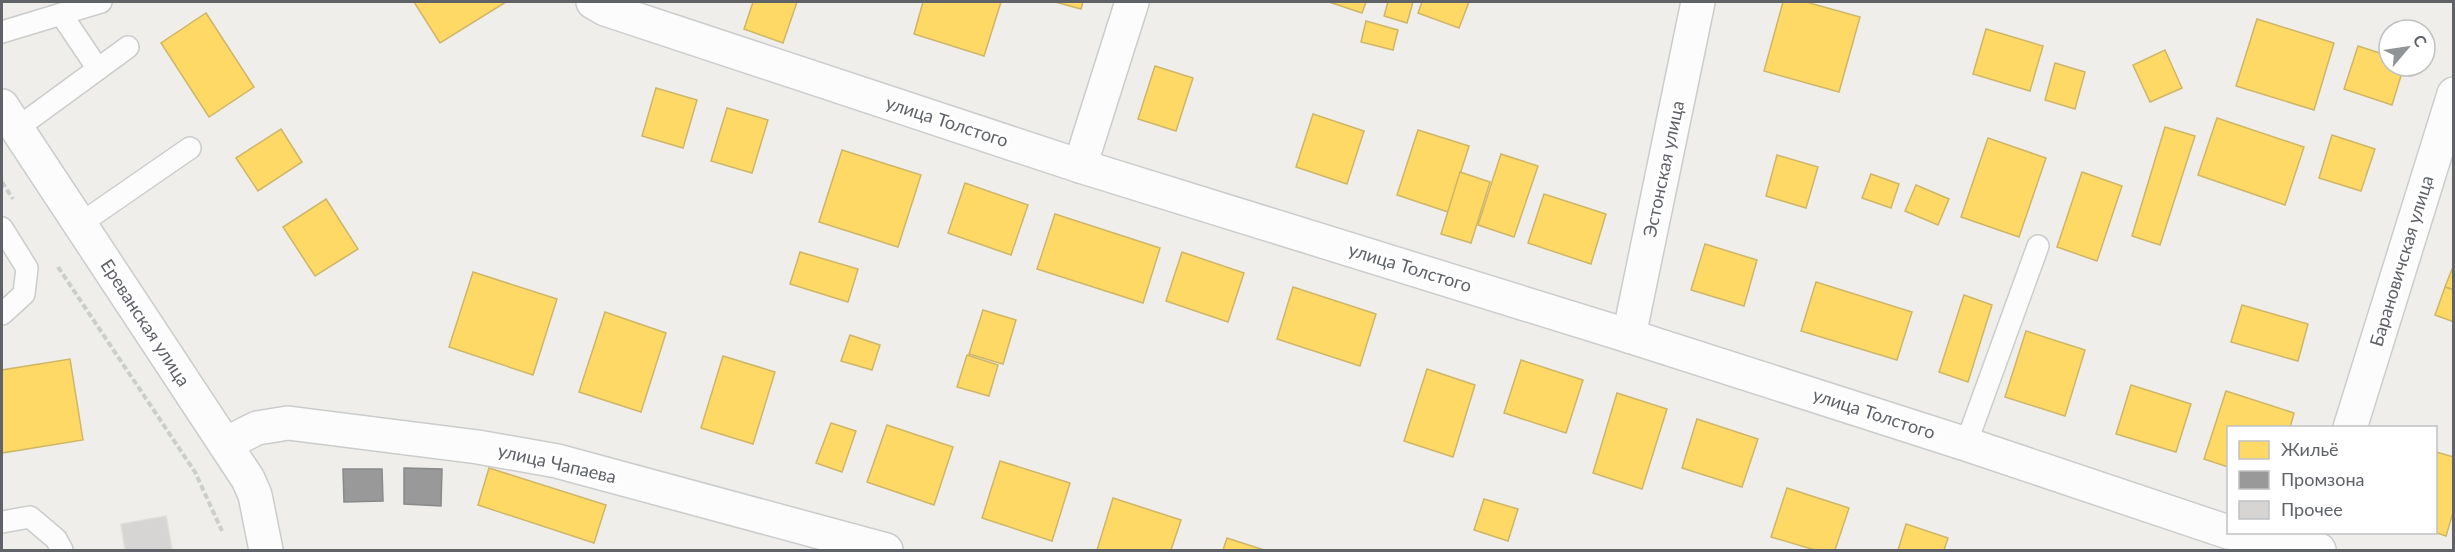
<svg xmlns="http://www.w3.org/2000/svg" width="2455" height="552" viewBox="0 0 2455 552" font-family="Lato,sans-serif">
<rect width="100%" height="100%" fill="#efeeea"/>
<g fill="#ffd966" stroke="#cfb667" stroke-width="1.5">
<polygon points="414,2 506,2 440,43"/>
<polygon points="753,2 797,2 783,43 744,29"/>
<polygon points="923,2 1001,2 984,56 914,34"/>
<polygon points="1055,2 1083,2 1081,9"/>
<polygon points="1329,2 1366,2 1362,13"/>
<polygon points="1388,2 1413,2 1407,23 1384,16"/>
<polygon points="1422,2 1469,2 1459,28 1418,13"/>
<polygon points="1783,2 1806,2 1860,17 1839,92 1764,71"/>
<polygon points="206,13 254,87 209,117 161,43"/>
<polygon points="2257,19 2334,43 2314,110 2236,86"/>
<polygon points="1366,21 1398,30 1393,50 1361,42"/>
<polygon points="1986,29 2043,46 2030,91 1973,74"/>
<polygon points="2358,46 2389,56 2389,66 2404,66 2392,105 2344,89"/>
<polygon points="2165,50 2182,88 2150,102 2133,65"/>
<polygon points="2055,63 2085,72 2075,109 2045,100"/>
<polygon points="1155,66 1193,78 1176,131 1138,119"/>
<polygon points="656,88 697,100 683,148 642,136"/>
<polygon points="727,108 768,120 752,173 711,161"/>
<polygon points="1313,114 1364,131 1347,184 1296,167"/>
<polygon points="2217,118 2304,147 2285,205 2198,175"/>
<polygon points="2165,127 2195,136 2160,245 2132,236"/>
<polygon points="281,129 302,162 258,191 236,158"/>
<polygon points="1418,130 1469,146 1448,212 1397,195"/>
<polygon points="2332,135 2375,149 2361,191 2319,178"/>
<polygon points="1988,138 2046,158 2019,237 1961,217"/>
<polygon points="842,150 921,175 898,247 819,222"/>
<polygon points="1501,154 1538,166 1514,237 1478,225"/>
<polygon points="1777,155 1818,167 1806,208 1766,196"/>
<polygon points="1460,172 1490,182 1471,243 1441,234"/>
<polygon points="2082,172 2122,186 2097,261 2057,247"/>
<polygon points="1871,174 1899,184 1891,208 1862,198"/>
<polygon points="965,183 1028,205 1011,255 948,233"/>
<polygon points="1916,185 1949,199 1938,225 1905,211"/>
<polygon points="1544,194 1606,214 1591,264 1528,243"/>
<polygon points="326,199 358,249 315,276 283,227"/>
<polygon points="1055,214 1160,248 1143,303 1037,269"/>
<polygon points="1705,244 1757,260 1744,306 1691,290"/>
<polygon points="800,252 858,269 848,302 790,284"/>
<polygon points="1182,252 1244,273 1228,322 1166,301"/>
<polygon points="2452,269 2454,269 2454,290 2445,287"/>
<polygon points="473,272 557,299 533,375 449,347"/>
<polygon points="1816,282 1912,312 1897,360 1801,331"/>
<polygon points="1293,287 1376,314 1360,366 1277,339"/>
<polygon points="2445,287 2454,290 2454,322 2435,315"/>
<polygon points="1964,295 1992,305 1968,382 1939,372"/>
<polygon points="2242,305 2308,324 2298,361 2231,342"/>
<polygon points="983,310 1016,320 1003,364 969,354"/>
<polygon points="605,312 666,333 641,412 579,392"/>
<polygon points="2026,331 2085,350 2065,416 2005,397"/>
<polygon points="850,335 880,345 872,370 841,361"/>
<polygon points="967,355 998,365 989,396 957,387"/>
<polygon points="723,356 775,372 753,444 701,428"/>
<polygon points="70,359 83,440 2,453 2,370"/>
<polygon points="1521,360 1583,380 1566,433 1504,413"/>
<polygon points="1427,369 1475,385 1453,457 1404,441"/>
<polygon points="2131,385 2191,404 2176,452 2116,434"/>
<polygon points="2226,391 2294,413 2290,428 2228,428 2228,467 2204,459"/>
<polygon points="1617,393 1667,409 1642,489 1593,473"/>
<polygon points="1697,419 1758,439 1742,487 1682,468"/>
<polygon points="831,423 856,431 842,472 816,463"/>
<polygon points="887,425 953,447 934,505 867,482"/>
<polygon points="2436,452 2454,457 2454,509 2446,536 2434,532"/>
<polygon points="1000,461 1070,483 1052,541 982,518"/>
<polygon points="489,468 606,505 594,543 478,505"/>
<polygon points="1787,488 1849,508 1835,550 1815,550 1771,537"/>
<polygon points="1113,498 1181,520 1171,550 1097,550"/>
<polygon points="1484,499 1518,509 1508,541 1474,530"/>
<polygon points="1906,524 1948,538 1944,550 1898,550"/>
<polygon points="1227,538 1264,550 1223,550"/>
</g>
<g fill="#999" stroke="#88898a" stroke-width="1.5">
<polygon points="404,468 442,469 441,506 404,504"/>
<polygon points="343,469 382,469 383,501 344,502"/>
</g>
<polygon fill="#d6d5d3" stroke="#deddd9" stroke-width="1.5" points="166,516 172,550 125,550 121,524"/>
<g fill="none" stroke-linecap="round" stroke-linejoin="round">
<g stroke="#cbcccc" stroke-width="24">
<g id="service">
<polyline points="61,14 98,69"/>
<polyline points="2,32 101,2"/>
<polyline points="16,129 128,47"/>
<polyline points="80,224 190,148"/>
<polyline points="2,228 27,268 24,294 2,314"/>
<polyline points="1966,444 2038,246"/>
<polyline points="2,522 30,517 56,539 62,550"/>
</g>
</g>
<g stroke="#cbcccc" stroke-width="36">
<g id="minor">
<polyline points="593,2 605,9 1080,166 1629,336 1966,444 2228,532"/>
<polyline points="2,106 248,479 255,495 266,550"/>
<polyline points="1080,166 1132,2"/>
<polyline points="1629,336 1698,2"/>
<polyline points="2350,428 2454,94"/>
<polyline points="225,444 257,428 288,423 478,447 557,461 886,550"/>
<polyline points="2230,532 2319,550"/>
</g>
</g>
<g stroke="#cacfcc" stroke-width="4" stroke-dasharray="6 3" stroke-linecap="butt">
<polyline points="2,182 13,199"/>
<polyline points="58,267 195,472 222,531"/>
</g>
<use href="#service" stroke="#fdfcfc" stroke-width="21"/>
<use href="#minor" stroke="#fdfcfc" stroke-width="33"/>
</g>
<g text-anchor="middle" stroke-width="6" stroke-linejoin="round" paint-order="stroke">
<g font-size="18" fill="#5f6368" stroke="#fff">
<text transform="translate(947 122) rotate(18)" y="6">улица Толстого</text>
<text transform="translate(1664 169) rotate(-78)" y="6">Эстонская улица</text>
<text transform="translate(2402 261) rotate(-73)" y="6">Барановичская улица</text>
<text transform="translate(1410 268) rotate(17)" y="6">улица Толстого</text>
<text transform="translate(145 323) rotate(57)" y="6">Ереванская улица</text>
<text transform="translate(1874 414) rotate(18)" y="6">улица Толстого</text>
<text transform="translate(557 464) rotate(13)" y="6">улица Чапаева</text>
</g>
</g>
<rect width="2455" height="552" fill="none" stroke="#5f6368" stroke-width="6"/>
<rect x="2227" y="426" width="210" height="108" fill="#ffffff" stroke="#bfc1c3" stroke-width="1.5"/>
<rect x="2239" y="441" width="30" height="18" fill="#ffd966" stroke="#bfc1c3" stroke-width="1.5"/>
<text x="2281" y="456" font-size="18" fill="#5f6368">Жильё</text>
<rect x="2239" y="471" width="30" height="18" fill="#999999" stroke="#bfc1c3" stroke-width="1.5"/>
<text x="2281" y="486" font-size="18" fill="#5f6368">Промзона</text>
<rect x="2239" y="501" width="30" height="18" fill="#d6d5d3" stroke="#bfc1c3" stroke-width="1.5"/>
<text x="2281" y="516" font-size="18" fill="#5f6368">Прочее</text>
<g transform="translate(2407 48) rotate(61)"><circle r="28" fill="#ffffff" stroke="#bfc1c3" stroke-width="1.5"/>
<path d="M0-4.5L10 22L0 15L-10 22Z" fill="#919496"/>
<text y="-9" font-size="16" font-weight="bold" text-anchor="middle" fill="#5f6368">С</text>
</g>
</svg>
